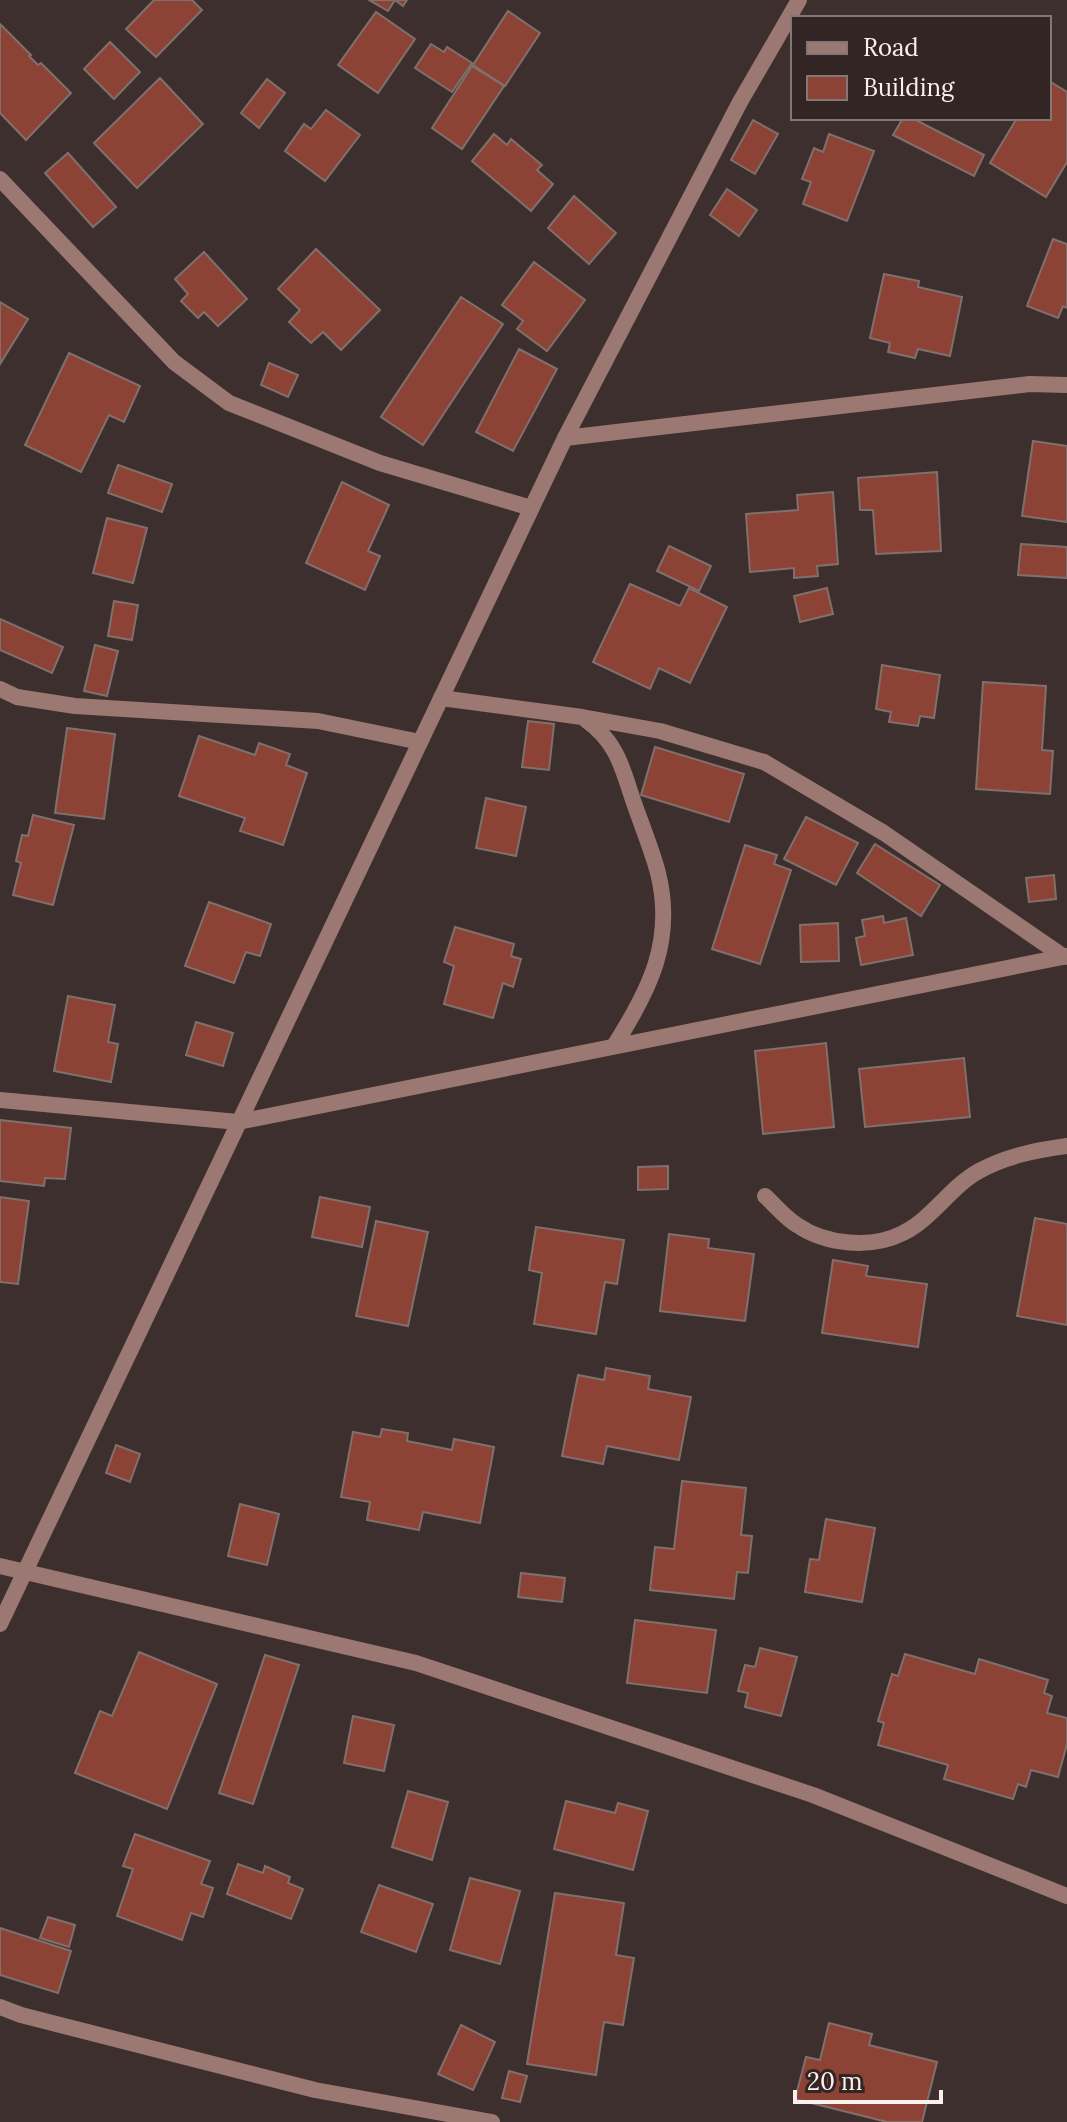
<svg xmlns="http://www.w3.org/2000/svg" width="1067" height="2122" viewBox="0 0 1067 2122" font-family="Lora,serif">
<rect width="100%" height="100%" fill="#3d2f2d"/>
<g fill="#8c4336" stroke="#80706d" stroke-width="2">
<polygon points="154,0 192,0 202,10 156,57 126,29"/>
<polygon points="369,0 407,0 403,6 395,0 388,11"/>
<polygon points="508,11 540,33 505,86 473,65"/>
<polygon points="376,12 415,39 378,93 338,65"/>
<polygon points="0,24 31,55 29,56 38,65 41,63 71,93 26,140 0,113"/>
<polygon points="110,42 140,72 114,99 84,69"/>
<polygon points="431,44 444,52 447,47 472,63 452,92 415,68"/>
<polygon points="472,66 504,86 462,149 432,128"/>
<polygon points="160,78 203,124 137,188 94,143"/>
<polygon points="267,79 285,93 259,128 241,113"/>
<polygon points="1049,81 1067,92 1067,162 1046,197 990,163 1017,118 1049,118"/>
<polygon points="326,110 360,135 325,181 285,151 304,124 311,129"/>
<polygon points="903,118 912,118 984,155 974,176 893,135"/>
<polygon points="753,120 778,134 755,174 731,160"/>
<polygon points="494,134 507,145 511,139 542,165 537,170 553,184 531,211 472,161"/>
<polygon points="829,134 874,151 847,221 803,204 811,182 802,179 814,148 823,152"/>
<polygon points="68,153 116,207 93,227 45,173"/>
<polygon points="727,189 757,210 739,236 710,215"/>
<polygon points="574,196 616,233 589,264 548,228"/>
<polygon points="1053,239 1067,244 1067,308 1063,306 1058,318 1027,306"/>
<polygon points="316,249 380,310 341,350 323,332 311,343 289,322 300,310 278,289"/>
<polygon points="204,252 247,299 218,326 204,312 198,318 181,301 188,294 175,279"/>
<polygon points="534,262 585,300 547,351 517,329 523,321 502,305"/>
<polygon points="884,274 919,281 918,287 962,297 950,356 918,349 915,358 888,352 890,343 870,338"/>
<polygon points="461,297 503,324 423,445 381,417"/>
<polygon points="0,302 28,319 0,364"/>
<polygon points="519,349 557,369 513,451 476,432"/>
<polygon points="69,353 140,386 124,422 109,415 81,472 25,445"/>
<polygon points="269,363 298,375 288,397 261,385"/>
<polygon points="1033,441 1067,446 1067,522 1022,516"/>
<polygon points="118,465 172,484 162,512 108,493"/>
<polygon points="937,472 941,551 876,554 873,510 860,510 858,478"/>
<polygon points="342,482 389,505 368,551 380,556 365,590 306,563"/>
<polygon points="833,492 838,564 817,566 818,576 794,578 794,568 750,572 746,514 798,510 797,495"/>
<polygon points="107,518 147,528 133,583 93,573"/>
<polygon points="1021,544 1067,547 1067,578 1018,575"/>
<polygon points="669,546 711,566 699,591 657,571"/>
<polygon points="630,584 680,606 689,588 727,607 690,683 659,668 650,689 593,662"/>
<polygon points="827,588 833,614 800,622 794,596"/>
<polygon points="114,601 138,605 132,640 108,636"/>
<polygon points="0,619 63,647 52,673 0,650"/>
<polygon points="95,645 118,651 107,696 84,691"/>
<polygon points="882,665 940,675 934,718 920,716 918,726 889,722 891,712 876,709"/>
<polygon points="983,682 1046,686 1042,750 1053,751 1050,794 976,789"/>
<polygon points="528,721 554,724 549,770 522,767"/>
<polygon points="67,728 115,734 104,819 55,813"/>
<polygon points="199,736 255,755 259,743 290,754 286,765 307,773 283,845 240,831 245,818 179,796"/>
<polygon points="655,747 744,774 729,822 641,795"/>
<polygon points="486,798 526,807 516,856 476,848"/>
<polygon points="33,815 74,825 53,905 13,895 21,863 16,861 22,835 28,836"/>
<polygon points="806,817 858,843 836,885 784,859"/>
<polygon points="875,844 940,885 921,916 857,873"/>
<polygon points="745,845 777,855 774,864 791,870 760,964 712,949"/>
<polygon points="1054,875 1056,899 1029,902 1026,878"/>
<polygon points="209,902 271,924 260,956 246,952 234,983 185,966"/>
<polygon points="883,916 884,923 906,918 913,955 861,965 856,938 865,936 862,920"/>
<polygon points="838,923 839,961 801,962 800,925"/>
<polygon points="455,927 514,944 511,956 521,959 513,987 503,983 493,1018 444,1004 454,966 444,962"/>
<polygon points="68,996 115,1005 108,1042 118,1044 111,1082 54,1071"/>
<polygon points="196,1022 233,1033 223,1066 186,1055"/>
<polygon points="826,1043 834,1127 763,1134 755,1051"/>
<polygon points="964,1058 970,1117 865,1127 859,1069"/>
<polygon points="0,1120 71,1128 65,1179 45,1178 44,1186 0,1181"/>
<polygon points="668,1166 668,1189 638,1190 638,1167"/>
<polygon points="0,1197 29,1201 18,1284 0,1282"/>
<polygon points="320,1197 370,1207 362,1247 312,1237"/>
<polygon points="1035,1218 1067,1224 1067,1325 1017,1316"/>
<polygon points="376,1221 428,1232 408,1326 356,1316"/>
<polygon points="536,1227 624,1240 617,1284 605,1282 596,1334 534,1324 542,1273 529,1270"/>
<polygon points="669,1234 709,1239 708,1248 754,1254 745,1321 660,1311"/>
<polygon points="833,1260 868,1266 866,1276 927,1284 918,1347 822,1333"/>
<polygon points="606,1368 650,1376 648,1389 691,1397 679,1460 607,1446 603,1464 562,1456 578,1375 604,1380"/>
<polygon points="382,1429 408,1433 407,1441 452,1450 454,1439 494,1447 480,1523 423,1512 419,1530 367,1520 370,1502 341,1497 353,1432 380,1437"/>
<polygon points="116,1445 140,1454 130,1482 106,1473"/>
<polygon points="682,1481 746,1488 741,1535 752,1536 748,1573 737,1572 734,1599 650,1590 655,1547 674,1549"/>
<polygon points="240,1504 279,1514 267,1565 228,1556"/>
<polygon points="826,1519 875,1528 862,1602 805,1592 810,1559 819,1560"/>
<polygon points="521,1573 565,1578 562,1602 518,1597"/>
<polygon points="635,1620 716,1630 707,1693 627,1683"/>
<polygon points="760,1648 797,1657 781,1716 745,1707 748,1693 738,1691 745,1665 755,1667"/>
<polygon points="139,1652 217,1684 167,1809 75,1773 100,1711 112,1716"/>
<polygon points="905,1654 975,1674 979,1659 1048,1680 1044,1693 1052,1696 1047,1713 1067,1718 1067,1744 1058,1777 1031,1770 1026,1787 1018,1784 1013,1799 944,1779 948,1765 878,1745 884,1723 878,1721 892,1674 898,1676"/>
<polygon points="265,1655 299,1665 253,1804 219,1793"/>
<polygon points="353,1716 394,1725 384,1771 344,1763"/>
<polygon points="408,1791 448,1802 432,1860 392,1847"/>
<polygon points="566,1801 615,1813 618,1803 648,1811 633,1870 554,1849"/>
<polygon points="135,1834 210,1861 201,1884 213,1888 203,1917 191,1913 182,1940 117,1916 133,1869 123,1866"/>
<polygon points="238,1864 263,1873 265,1866 290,1877 288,1883 303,1889 291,1919 227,1894"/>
<polygon points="470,1878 520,1891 500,1964 450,1950"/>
<polygon points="379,1885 433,1904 416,1952 361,1932"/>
<polygon points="555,1893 624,1903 616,1955 634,1958 623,2025 604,2022 596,2075 527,2064"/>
<polygon points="48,1917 75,1925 69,1947 40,1938"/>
<polygon points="0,1928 71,1951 58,1993 0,1975"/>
<polygon points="829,2023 872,2034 869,2045 937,2062 922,2122 887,2122 795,2099 806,2057 820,2060"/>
<polygon points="461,2025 495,2042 473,2090 438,2074"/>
<polygon points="509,2071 527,2076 520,2102 502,2098"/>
</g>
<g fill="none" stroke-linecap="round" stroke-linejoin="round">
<g stroke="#9b7871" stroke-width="16">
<polyline points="0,179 174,362 229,403 380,463 531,508"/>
<polyline points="565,438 1030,384 1067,385"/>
<polyline points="0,689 17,697 75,706 318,721 420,742"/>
<polyline points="441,698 582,717 660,731 764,762 884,833 1064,957"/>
<path d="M586,720c32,23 36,48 48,83 8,23 18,47 24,70 17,68 -9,118 -44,173"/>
<polyline points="0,1100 238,1122 1067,956"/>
<path d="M765,1196c10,9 20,22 32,29 29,20 75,24 106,8 29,-14 47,-46 76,-62 27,-15 58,-21 88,-25"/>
<polyline points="0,1566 416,1663 813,1795 1067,1896"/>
<polyline points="0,1624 565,438 740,102 799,0"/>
<polyline points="0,2007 21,2015 315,2090 492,2122"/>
</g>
</g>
<rect x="791" y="16" width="260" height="104" fill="#322523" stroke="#827775" stroke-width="2"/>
<rect x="807" y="42" width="40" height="12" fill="#9b7871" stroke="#827775" stroke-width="2"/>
<text x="863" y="56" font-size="24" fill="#faf1ef">Road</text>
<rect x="807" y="76" width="40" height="24" fill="#8c4336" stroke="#827775" stroke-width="2"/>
<text x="863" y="96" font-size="24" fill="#faf1ef">Building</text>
<path d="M795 2090v12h146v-12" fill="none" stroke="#faf1ef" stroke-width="4"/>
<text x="807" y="2090" font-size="24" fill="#faf1ef" stroke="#322523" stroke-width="6" paint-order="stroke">20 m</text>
</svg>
